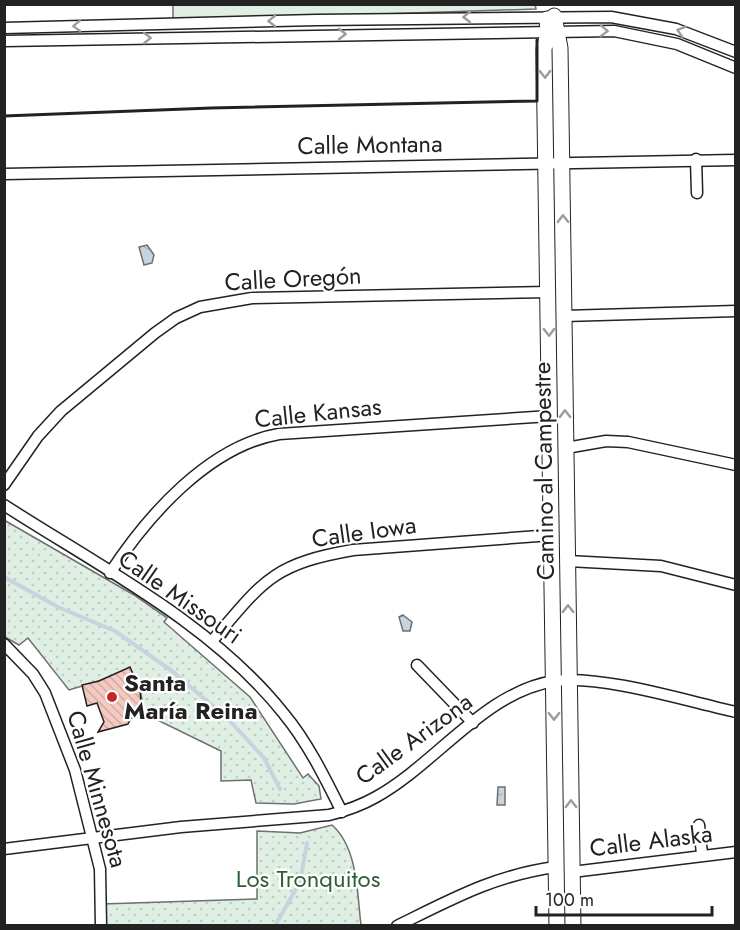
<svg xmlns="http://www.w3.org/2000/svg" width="740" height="930" viewBox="0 0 740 930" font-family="Jost,sans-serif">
<defs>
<pattern id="park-dots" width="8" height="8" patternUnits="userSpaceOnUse" patternTransform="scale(1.5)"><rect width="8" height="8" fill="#e0efe3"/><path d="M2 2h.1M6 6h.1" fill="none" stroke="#c0cdc2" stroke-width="1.8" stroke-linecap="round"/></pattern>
<pattern id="water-ripples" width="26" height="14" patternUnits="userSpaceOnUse" patternTransform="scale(1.5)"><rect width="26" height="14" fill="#c7d3dd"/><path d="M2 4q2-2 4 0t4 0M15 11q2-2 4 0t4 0" fill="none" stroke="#abb5bd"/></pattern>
<pattern id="building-back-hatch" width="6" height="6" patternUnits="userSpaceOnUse" patternTransform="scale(1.5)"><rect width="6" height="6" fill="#f3c9c0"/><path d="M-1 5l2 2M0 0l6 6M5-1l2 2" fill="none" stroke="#d0aca5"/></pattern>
</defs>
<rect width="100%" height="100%" fill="#fff"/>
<polygon fill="#e0efe3" stroke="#6f6f6f" stroke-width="1.5" points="535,4 536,9 173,21 173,5"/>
<g fill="url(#park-dots)" stroke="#6f6f6f" stroke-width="1.5">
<polygon points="4,520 134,595 167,618 164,622 250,697 303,778 308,774 319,786 321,799 294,804 256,803 251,780 221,781 221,751 145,714 140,690 130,668 99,681 69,690 28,638 19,645 5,637"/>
<path d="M332,825c26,23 25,68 29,100l-262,1 3,-22 155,-5v-68l43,2z"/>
</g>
<g fill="url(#water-ripples)" stroke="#6f6f6f" stroke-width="1.5">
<polygon points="147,245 154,255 152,263 144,265 139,247"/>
<polygon points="403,615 412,622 410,631 403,631 399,617"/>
<polygon points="498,787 505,787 505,805 497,805"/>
</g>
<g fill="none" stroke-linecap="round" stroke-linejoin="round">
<g stroke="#c7d3dd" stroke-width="4">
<polyline points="4,577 60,608 115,631 172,671 230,721 264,758 280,789"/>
<polyline points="275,926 300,882 307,843"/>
</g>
</g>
<polygon fill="url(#building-back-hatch)" stroke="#222" stroke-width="1.5" points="130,667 140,690 142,716 131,718 128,724 98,732 104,722 97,703 87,706 82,685 99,681"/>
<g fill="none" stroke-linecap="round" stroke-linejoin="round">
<g stroke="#222" stroke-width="13">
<g id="street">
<polyline points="4,28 317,20 611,17 676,29 736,52"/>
<polyline points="4,41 614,31 677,44 736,68"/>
<polyline points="696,159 697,193"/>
<polyline points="4,174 736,160"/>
<polyline points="564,316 736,311"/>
<polyline points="566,448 606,441 628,442 736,465"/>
<polyline points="4,485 38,436 61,411 155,333 176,318 200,307 252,298 548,292"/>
<path d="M4,505c96,62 209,119 280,209 24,29 41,64 58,98"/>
<polyline points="568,561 661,566 736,585"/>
<path d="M110,573c38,-58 99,-127 169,-139l271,-18"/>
<path d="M213,640c51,-60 60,-76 140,-90l199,-15"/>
<polyline points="4,644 33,674 45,693 75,770 100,869 101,926"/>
<polyline points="417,665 473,723"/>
<polyline points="699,825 702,854"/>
<path d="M4,849l177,-22 148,-12c16,-4 33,-10 47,-18 60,-33 109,-106 179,-116 49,-6 131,20 181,31"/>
<polyline points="572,872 736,852"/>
<path d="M397,926c55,-27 98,-51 159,-59"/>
</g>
</g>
<g stroke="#222" stroke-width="17">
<g id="secondary">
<polyline points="554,16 560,48 573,926"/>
<polyline points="547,19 548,33 544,49 557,926"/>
</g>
</g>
<use href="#street" stroke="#fff" stroke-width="10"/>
<use href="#secondary" stroke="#fff" stroke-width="15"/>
<polyline stroke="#222" stroke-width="3" points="4,116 211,108 537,101 537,40"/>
</g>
<defs><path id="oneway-chevron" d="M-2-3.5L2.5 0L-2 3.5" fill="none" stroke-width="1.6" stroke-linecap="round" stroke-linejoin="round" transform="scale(1.5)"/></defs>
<g stroke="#9c9c9c">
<use href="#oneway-chevron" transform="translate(467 17) rotate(179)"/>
<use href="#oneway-chevron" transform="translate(272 21) rotate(179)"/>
<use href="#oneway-chevron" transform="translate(77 26) rotate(178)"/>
<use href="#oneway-chevron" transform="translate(604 31) rotate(2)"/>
<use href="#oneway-chevron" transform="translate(681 31) rotate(-162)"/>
<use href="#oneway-chevron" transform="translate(342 34)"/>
<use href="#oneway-chevron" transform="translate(147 38) rotate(-1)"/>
<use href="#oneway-chevron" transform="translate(545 74) rotate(89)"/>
<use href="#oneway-chevron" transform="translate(563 219) rotate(-91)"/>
<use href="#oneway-chevron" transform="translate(549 332) rotate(89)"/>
<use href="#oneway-chevron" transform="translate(565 414) rotate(-91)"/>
<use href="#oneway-chevron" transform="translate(568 609) rotate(-91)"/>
<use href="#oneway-chevron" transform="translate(554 716) rotate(89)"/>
<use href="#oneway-chevron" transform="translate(571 804) rotate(-91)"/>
</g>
<circle fill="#c62828" stroke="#fff" stroke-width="2" cx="112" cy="697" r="6"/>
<g text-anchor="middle" stroke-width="4.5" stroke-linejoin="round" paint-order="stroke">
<g font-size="24" fill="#222" stroke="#fff">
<text transform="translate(370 145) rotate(-1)" y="8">Calle Montana</text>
<text transform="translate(293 279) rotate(-3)" y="8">Calle Oregón</text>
<text transform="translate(318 413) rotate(-6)" y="8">Calle Kansas</text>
<text transform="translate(544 471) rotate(-91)" y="8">Camino al Campestre</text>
<text transform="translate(364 532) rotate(-8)" y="8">Calle Iowa</text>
<text transform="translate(180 597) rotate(35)" y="8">Calle Missouri</text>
<text transform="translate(414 739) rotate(-36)" y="8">Calle Arizona</text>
<text transform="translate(97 789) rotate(74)" y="8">Calle Minnesota</text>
<text transform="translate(651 841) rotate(-7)" y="8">Calle Alaska</text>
</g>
<g font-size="24" font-weight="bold" fill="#222" stroke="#fff" text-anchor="start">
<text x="124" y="691">Santa<tspan x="124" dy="28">María Reina</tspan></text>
</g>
<g font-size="24" fill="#2f5e38" stroke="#fff">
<text x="308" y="887">Los Tronquitos</text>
</g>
</g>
<rect width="740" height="930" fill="none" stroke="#222222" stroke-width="12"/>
<path d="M536 906v9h176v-9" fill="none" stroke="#222222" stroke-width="3"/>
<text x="545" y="906" font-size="18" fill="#222222" stroke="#ffffff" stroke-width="4.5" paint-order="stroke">100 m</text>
</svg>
